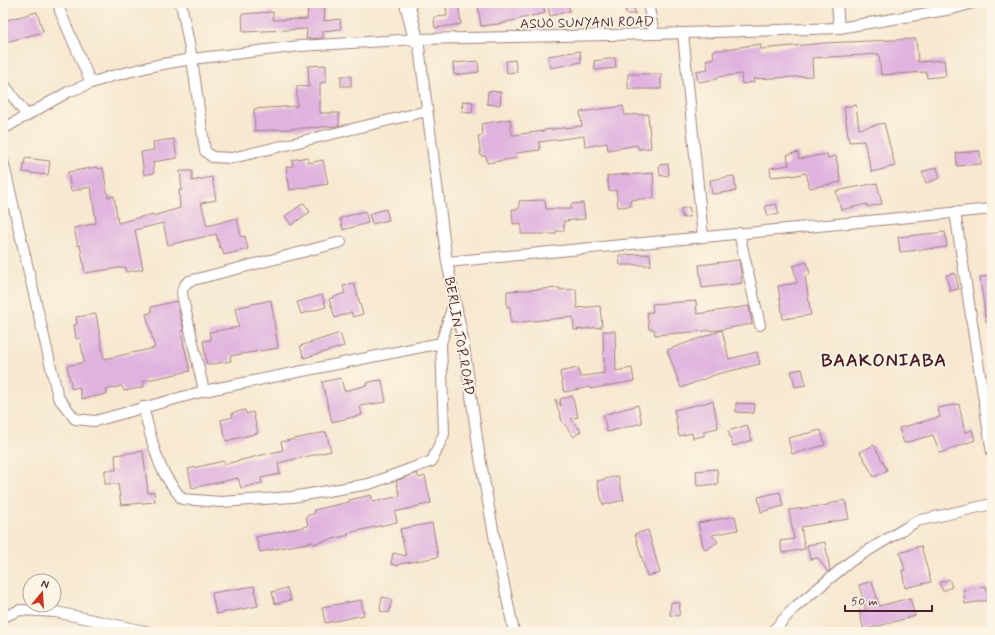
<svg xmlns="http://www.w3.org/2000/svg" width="995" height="635" viewBox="0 0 995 635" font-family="Mynerve,sans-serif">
<rect width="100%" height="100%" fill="#fcf5e5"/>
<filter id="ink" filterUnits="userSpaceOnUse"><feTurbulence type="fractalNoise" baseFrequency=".025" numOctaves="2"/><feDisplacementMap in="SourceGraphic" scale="8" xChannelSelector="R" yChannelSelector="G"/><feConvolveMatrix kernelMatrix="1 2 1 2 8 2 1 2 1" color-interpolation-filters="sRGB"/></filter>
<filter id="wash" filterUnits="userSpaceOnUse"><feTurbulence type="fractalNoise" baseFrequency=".012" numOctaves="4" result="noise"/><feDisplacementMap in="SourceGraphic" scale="16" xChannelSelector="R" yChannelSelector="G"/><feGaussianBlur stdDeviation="0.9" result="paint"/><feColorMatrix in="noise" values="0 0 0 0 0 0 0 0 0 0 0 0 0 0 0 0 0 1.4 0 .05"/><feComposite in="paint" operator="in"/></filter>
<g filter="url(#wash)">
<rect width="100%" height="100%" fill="#f7e8d0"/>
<g id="blocks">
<g fill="#dfb2df">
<polygon points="449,3 458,3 461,24 435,28 434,17 447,16 446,7 449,6"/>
<polygon points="497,3 543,3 545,13 506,22 506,23 481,26 478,6"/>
<polygon points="564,3 568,3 570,11 550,16 548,6"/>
<polygon points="625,3 634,3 635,14 626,14"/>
<polygon points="308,7 325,8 324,21 340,19 341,29 323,31 323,38 306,39 307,29 243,32 242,14 273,12 273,20 307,19"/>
<polygon points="37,12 43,32 6,42 3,31 3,21"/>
<polygon points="916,39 918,62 944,60 946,76 927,78 926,72 881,75 879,54 812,58 813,76 753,79 754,82 742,84 741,74 717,77 717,79 698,82 696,71 708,69 706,60 714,58 713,51 760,44 761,49 824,43"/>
<polygon points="580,51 581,62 551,68 548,56"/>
<polygon points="615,58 616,68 595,70 594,61"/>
<polygon points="515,60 517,72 507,73 506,61"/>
<polygon points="478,61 479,72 454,75 453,63"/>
<polygon points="326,65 326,82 320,83 320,113 339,113 339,126 255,131 254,109 297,106 297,86 309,87 308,66"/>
<rect x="628" y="74" width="33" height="15"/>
<rect x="341" y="76" width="10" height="10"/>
<polygon points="488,91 501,92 500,105 487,104"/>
<polygon points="463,101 473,102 472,113 462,112"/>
<polygon points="856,105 859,129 884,123 895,166 872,172 864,141 849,142 844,107"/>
<polygon points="623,106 625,115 648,114 651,148 638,149 637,145 608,150 607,143 585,147 584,136 539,142 540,150 516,153 517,158 487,163 486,156 481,156 478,136 483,135 481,124 510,119 512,135 544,131 544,130 582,126 580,112"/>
<polygon points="174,139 177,158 153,162 154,173 144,175 141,152 154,150 153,142"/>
<polygon points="980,151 981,164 957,166 956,153"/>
<polygon points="798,152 799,159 827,154 828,158 836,156 841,182 810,188 806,173 792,176 792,175 771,177 770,168 789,165 787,155"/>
<polygon points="307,157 308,163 323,160 328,184 290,190 286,167 293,166 292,160"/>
<polygon points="25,158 50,161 48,175 23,172"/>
<polygon points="668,164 669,175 660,176 659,165"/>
<polygon points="97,167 98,169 103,168 108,197 114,196 118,223 153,214 153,216 180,208 179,190 182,190 180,171 192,171 192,181 212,177 216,200 201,203 207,226 237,218 241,237 245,236 248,249 224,255 222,248 220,248 216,234 168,245 163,223 135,230 143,269 126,272 125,267 85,273 80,245 78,246 74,228 96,223 91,187 71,191 68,172"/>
<polygon points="937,167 940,178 926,183 922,172"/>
<polygon points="653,173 654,198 630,200 631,206 618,207 616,190 609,191 607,176 628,174 628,175"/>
<polygon points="734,176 736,191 712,194 710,180"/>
<polygon points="877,183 882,204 867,207 867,204 841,210 836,191"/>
<polygon points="545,200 546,209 571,209 571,204 583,203 585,219 564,221 564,231 556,231 556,234 521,234 521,223 513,224 512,209 519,209 519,201"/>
<polygon points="304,203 310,212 291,225 285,216"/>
<polygon points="776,204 779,214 768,216 765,206"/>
<polygon points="689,207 691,216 683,218 680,209"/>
<polygon points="386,209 389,220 372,224 369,214"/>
<polygon points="365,211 368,223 343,230 340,218"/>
<polygon points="945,232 947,247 900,252 898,237"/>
<polygon points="650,254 651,265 620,265 619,255"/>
<polygon points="739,260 742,283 702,288 699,265"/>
<polygon points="807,262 810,274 805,276 811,315 783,319 778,286 797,283 793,266"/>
<polygon points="955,273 959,289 950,291 946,275"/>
<polygon points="992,276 992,321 986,322 980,277"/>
<polygon points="354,283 363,314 353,317 351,312 335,318 329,299 345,293 343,286"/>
<polygon points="560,288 560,290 576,289 577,308 600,306 602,327 574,330 573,317 511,323 510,307 507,307 507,291"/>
<polygon points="322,295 326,307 301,314 297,302"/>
<polygon points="271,300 278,348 230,356 231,361 207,365 203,341 211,340 209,332 239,327 235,308"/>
<polygon points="177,301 184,331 181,332 190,371 143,381 144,387 124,391 122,386 106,390 107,394 82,399 79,387 72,389 67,366 84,362 80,338 76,339 74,325 77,324 76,317 96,314 104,359 155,348 146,314 152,312 151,307"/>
<polygon points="696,301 697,314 749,306 752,324 718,330 655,335 654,329 649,329 647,312 653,312 652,304"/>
<polygon points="722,330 729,359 757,352 760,364 717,374 681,388 667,350"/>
<polygon points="603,331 615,331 616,371 632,368 634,381 590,389 590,387 564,392 560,372 578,368 580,377 604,373"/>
<polygon points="340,333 344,346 304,358 300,346"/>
<polygon points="802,369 806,385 795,387 791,371"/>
<polygon points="341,378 344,391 368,385 367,383 374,381 382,380 386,402 360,406 362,415 332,422 322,382"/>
<polygon points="572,396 578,417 571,419 581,431 574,437 562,421 555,399 561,406 560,399"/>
<polygon points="713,401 718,428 704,431 704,436 693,438 692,433 679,436 674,410"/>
<polygon points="736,403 755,404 754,413 736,412"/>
<polygon points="959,404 965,433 972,430 975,440 940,453 933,435 904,443 899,428 940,417 938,408"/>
<polygon points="638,405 642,423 607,432 603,415"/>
<polygon points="245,410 246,414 253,412 258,433 226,441 221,420 233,417 232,413"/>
<polygon points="747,425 752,440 733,446 728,431"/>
<polygon points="821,430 825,445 792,454 788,438"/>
<polygon points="326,432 331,451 278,463 280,474 261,478 262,483 241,488 238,478 192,488 188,469 224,461 225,464 283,450 281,442"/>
<polygon points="874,445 887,470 874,477 860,452"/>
<polygon points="143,451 148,493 154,492 155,502 121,505 118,484 105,484 105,470 116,470 115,455"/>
<polygon points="717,469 718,484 697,486 696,471"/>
<polygon points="417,473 419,478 425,476 431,503 395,512 397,522 348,533 349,535 313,544 312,542 260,552 256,537 308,526 306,516 315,513 314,510 349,502 349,500 371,495 373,502 400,496 396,481"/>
<polygon points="618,476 624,500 603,505 597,481"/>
<polygon points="780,492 783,506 761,512 758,497"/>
<polygon points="845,500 849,519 801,527 805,549 782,553 780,541 794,539 789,510 828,505 828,504"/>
<polygon points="735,516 738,530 712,535 718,542 706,550 703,546 698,523"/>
<polygon points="432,523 438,557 400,564 399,566 391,564 393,553 406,556 400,529"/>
<polygon points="648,530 660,573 647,576 635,534"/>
<polygon points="825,542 830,570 828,572 818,558 810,559 807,545"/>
<polygon points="921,546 931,582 905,588 902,570 905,570 900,553"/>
<polygon points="949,579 952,587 943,591 939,583"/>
<polygon points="872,581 879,606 910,598 915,616 864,630 859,611 866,610 859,585"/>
<polygon points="254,586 258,606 216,614 212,593"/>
<polygon points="986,586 989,600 965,604 963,590"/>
<polygon points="287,588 291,600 275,604 272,592"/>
<polygon points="382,597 392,599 389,613 380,611"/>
<polygon points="361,600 364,615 325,623 322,607"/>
<polygon points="671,602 680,603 679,616 670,615"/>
</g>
</g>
</g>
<g filter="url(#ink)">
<use href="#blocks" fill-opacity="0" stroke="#a0847e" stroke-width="1"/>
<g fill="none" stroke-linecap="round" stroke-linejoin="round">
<g stroke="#a0847e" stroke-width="12">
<g id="street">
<polyline points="59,3 60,11 91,83"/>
<polyline points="181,3 192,59 205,151 212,157 232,158 427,111"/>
<polyline points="648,3 654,34"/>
<polyline points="837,3 839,28"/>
<polyline points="683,33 703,237"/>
<polyline points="418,39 447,262 463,339 479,452 496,546 514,632"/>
<polyline points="3,83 27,116"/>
<polyline points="3,129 68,92 91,83 112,76 157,65 192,59 300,46 418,39 654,34 839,28 952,9 973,3"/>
<polyline points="3,161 58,397 75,419 95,421 204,391 441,343"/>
<polyline points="955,212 992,453"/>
<polyline points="739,233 760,325"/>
<polyline points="447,262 992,209"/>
<path d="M204,391l-21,-92c-2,-8 -1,-13 6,-18l152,-39"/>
<path d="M143,407c6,21 10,44 20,64 5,10 12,19 19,28l39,3 71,-5 77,-13 63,-23 12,-27 -3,-91 13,-41"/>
<polyline points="3,617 20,610 56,612 149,632"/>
<polyline points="772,632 794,608 851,561 917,521 992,504"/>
</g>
</g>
<g stroke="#a0847e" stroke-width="16">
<polyline id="secondary" points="407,3 416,40"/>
</g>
<use href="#street" stroke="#fff" stroke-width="10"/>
<use href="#secondary" stroke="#fff" stroke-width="14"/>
</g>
</g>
<g text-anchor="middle" stroke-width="3.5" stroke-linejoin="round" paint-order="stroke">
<g font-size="14" fill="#4a1f2b" stroke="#fcf5e5">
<text transform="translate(587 22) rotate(-1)" y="5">ASUO SUNYANI ROAD</text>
<text transform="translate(460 336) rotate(80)" y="5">BERLIN TOP ROAD</text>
</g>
<g font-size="18" font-weight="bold" letter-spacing="1" fill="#4a1f2b" stroke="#fcf5e5">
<text x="884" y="366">BAAKONIABA</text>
</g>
</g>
<rect width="995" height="635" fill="none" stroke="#fcf5e5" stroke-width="16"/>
<g transform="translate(42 593) rotate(18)"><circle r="19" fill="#fcf5e5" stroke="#b59f9b"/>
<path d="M0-3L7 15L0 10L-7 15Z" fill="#c8321e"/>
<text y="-6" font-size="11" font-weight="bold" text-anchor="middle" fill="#4a1f2b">N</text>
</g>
<path d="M845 605v6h87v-6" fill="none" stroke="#4a1f2b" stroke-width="2"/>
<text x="851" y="605" font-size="12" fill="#4a1f2b" stroke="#fcf5e5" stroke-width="3" paint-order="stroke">50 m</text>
</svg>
